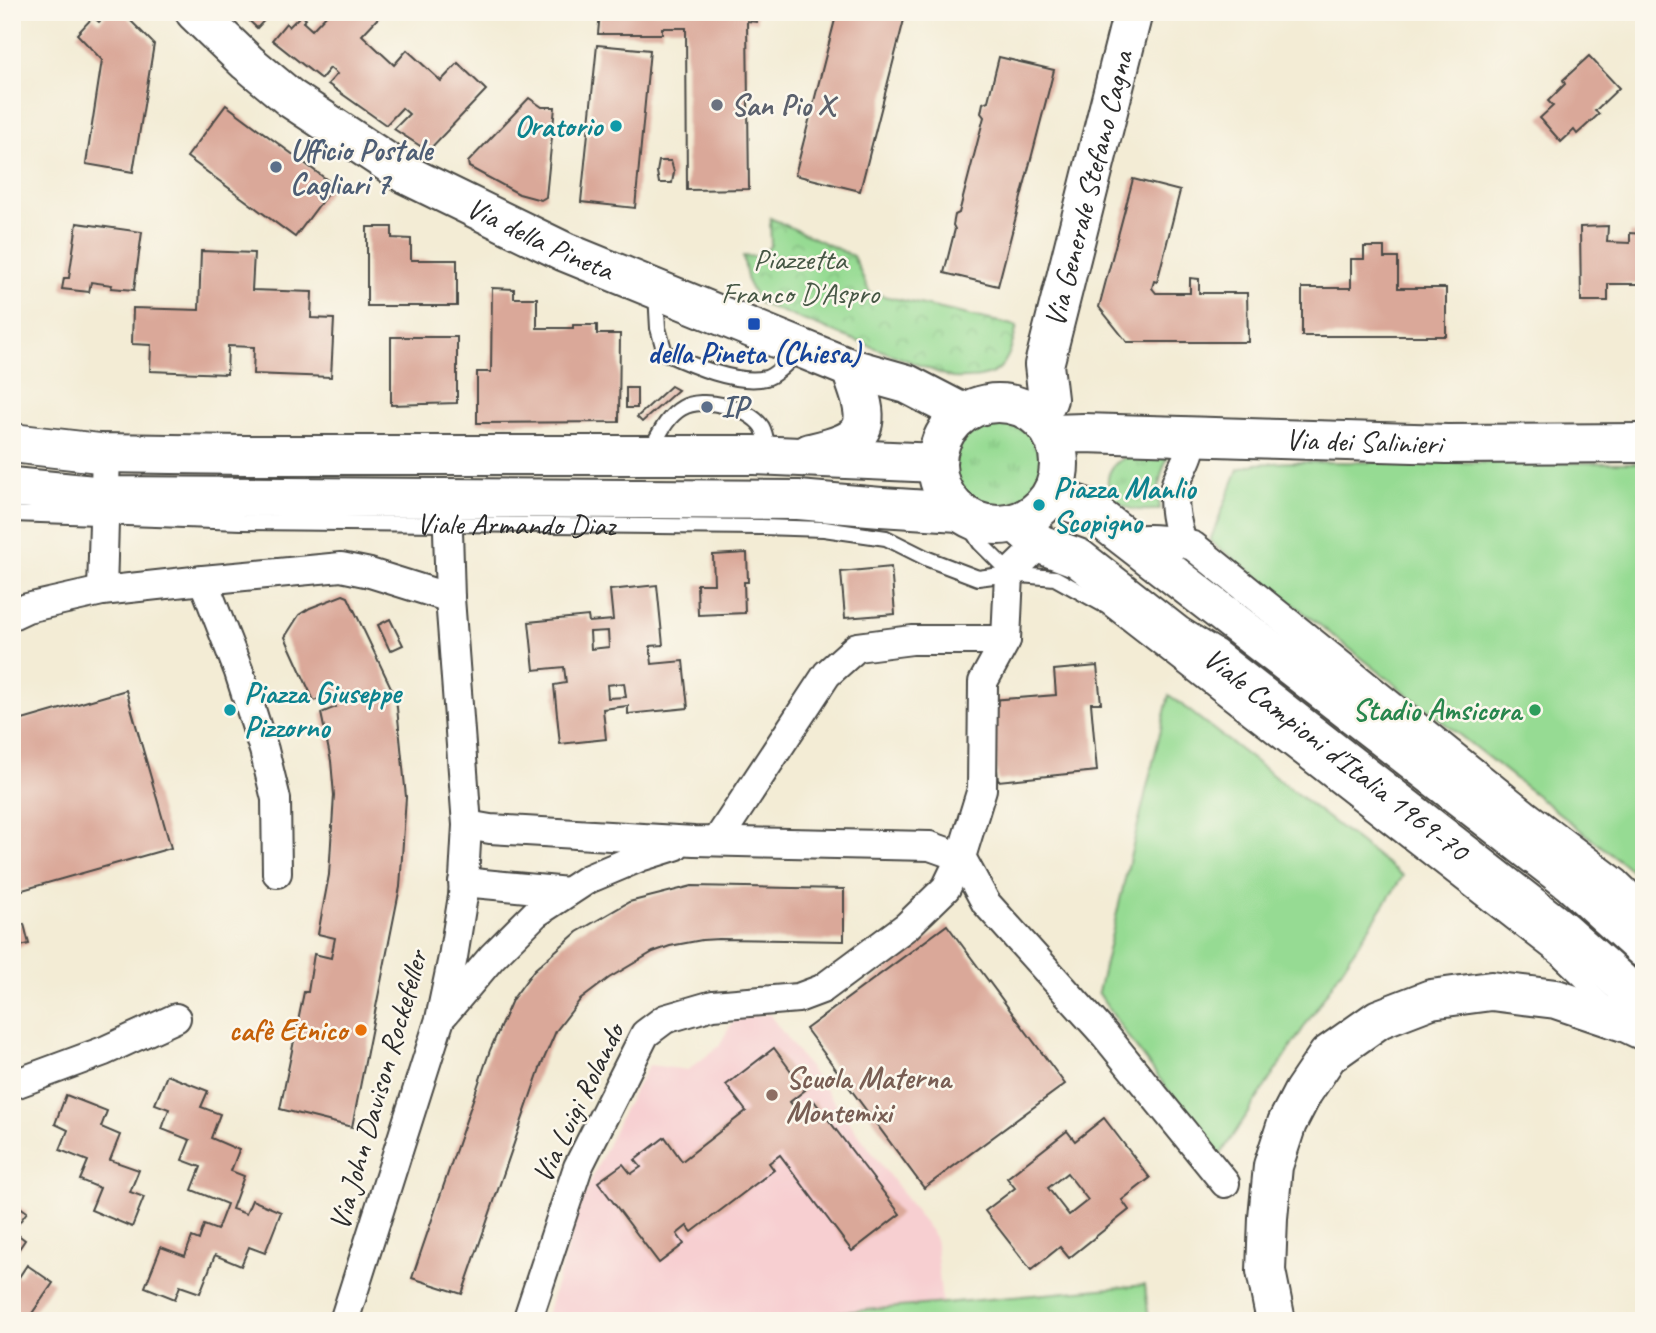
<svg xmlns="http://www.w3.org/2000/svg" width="1656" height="1333" viewBox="0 0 1656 1333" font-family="Caveat,sans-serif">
<defs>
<pattern id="grass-tufts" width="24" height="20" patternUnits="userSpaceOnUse" patternTransform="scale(1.75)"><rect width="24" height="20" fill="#96db93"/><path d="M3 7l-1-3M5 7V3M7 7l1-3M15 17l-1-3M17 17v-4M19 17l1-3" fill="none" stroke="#81bc7f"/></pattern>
<pattern id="park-crowns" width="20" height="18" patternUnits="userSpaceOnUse" patternTransform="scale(1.75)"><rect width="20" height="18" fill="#96db93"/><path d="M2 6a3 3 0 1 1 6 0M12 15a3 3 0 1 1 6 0" fill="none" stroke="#81bc7f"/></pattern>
</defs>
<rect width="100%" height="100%" fill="#fbf7ec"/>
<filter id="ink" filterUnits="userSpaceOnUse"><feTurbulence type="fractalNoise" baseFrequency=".0143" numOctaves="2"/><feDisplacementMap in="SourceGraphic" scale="14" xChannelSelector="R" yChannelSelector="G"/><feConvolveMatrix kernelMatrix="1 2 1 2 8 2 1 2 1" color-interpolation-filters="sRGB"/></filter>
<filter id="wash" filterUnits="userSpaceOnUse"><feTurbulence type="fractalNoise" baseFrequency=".00686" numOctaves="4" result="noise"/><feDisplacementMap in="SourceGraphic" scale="28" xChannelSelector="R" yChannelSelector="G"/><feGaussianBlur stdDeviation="1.57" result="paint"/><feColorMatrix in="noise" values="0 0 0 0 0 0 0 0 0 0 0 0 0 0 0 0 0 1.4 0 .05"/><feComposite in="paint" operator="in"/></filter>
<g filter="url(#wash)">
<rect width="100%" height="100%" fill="#f3ecd5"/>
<polygon fill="#f7cfd1" points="769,1014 935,1237 942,1303 763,1321 545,1321 581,1202 624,1109 649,1065 688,1070 718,1047 735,1018"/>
<g fill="url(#grass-tufts)" stroke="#60835f" stroke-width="2">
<circle cx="999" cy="464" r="49"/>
<path d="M1148,455l20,1c-8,18 -11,33 -8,54 -9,0 -19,1 -28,-1 -28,-7 -34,-40 -6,-52 5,-3 15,-2 22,-2z"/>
</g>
<path fill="url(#park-crowns)" stroke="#60835f" stroke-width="2" d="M770,218l83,38 17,37 147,33c-10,43 -17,54 -65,52l-193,-75 -11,-20 -5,-27 18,1 10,-12z"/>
<g fill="#96db93" stroke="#60835f" stroke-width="2">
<polygon points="1292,462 1644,463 1644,880 1261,579 1210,541 1238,469 1255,464"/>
<polygon points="1169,695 1403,876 1219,1157 1125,1033 1098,992"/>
<polygon points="1145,1285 1149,1321 834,1321 833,1313"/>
</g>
<g id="blocks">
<g fill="#daa899" fill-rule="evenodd">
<polygon points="109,12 122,12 154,44 133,172 86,164 102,60 77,34 93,17 99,22"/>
<polygon points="240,12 272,12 257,28"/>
<polygon points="329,12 374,12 379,17 362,35 394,65 407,50 441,81 458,63 486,90 428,151 394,129 409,114 402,108 386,125 328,84 337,74 330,68 321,79 272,40 286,23 289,27 301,15 306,19 303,22 312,30"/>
<polygon points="600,12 756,12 757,22 747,21 749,189 687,190 686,28 662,28 662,34 598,34"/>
<polygon points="837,12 906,12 860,191 795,175"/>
<polygon points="597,45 650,50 635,208 581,202"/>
<polygon points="1589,56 1619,88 1595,111 1599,114 1577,134 1574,130 1561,142 1540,118 1553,106 1548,101 1565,84 1563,80"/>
<polygon points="999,57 1054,70 998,286 944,273 955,229 953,225 955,215 959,213 984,117 981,113 983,103 988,101"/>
<polygon points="529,98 542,107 555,107 546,197 541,200 519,194 469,167 468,162"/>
<polygon points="226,105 334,185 295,237 187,157"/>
<polygon points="659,161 671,161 674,172 672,183 659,183 657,172"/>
<polygon points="1133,179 1180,191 1157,282 1154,281 1152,288 1156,293 1190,293 1190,278 1199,279 1199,293 1247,293 1248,342 1127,342 1099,307"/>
<polygon points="77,223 142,232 134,290 111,288 112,285 91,282 89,292 62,289 64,278 69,278"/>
<polygon points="1608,226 1607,242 1630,243 1630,233 1644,234 1644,284 1608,284 1608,301 1581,301 1580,227"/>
<polygon points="367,227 392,227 392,238 411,239 411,260 457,260 457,306 367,306"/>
<polygon points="1364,247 1384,247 1384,258 1398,258 1398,288 1446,288 1446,336 1302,336 1302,288 1351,288 1351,259 1364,259"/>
<polygon points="201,251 254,253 252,290 312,292 311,318 334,319 331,377 253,374 254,347 228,346 227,374 150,371 151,345 132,344 133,308 199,310"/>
<polygon points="492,288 514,289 514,298 537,298 537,328 573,328 573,325 597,325 597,334 620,334 619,422 477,423 477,372 491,372"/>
<polygon points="391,337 457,337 457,403 391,405"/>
<polygon points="671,386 678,390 642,422 637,417"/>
<rect x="626" y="388" width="11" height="20"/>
<polygon points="747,553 748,582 744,582 745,613 698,615 697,584 714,584 713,555"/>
<polygon points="891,567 895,614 845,618 841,572"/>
<path d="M657,585l6,60 -13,1 2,18 31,-3 5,47 -60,6v-8l-25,3 3,30 -46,5 -6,-59 12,-2 -2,-16 -30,3 -5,-48 59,-6 1,6 24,-2 -3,-30zM608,631l1,16 -18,2 -1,-17zM624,683l2,14 -18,1 -1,-13z"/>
<polygon points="343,595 348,597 396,698 406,797 400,887 352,1127 280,1109 304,992 308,992 314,954 331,958 335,938 318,934 329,875 334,795 331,761 321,713 336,707 330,694 314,701 285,637 299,615 310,608"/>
<polygon points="390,619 403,645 390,651 378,625"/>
<polygon points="1097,666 1101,703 1091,703 1097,771 998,781 991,700 1056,695 1054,670"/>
<polygon points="126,690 171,848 12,893 12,723"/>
<polygon points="692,886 844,889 844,941 719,939 702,940 670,946 653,952 609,978 580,1000 556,1031 540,1068 462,1294 412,1278 490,1050 512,1000 534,970 577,932 629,902"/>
<polygon points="24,924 29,944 12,948 12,927"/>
<polygon points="947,925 1065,1084 924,1188 806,1029"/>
<polygon points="774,1048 805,1090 790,1102 799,1113 814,1101 900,1214 852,1251 780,1155 769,1163 774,1170 692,1232 687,1226 677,1234 684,1244 659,1263 598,1182 623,1164 631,1174 641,1167 635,1160 665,1137 682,1161 746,1111 726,1085"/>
<polygon points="167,1075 208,1091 201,1107 220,1114 211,1138 239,1150 231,1171 244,1176 232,1209 246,1214 252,1200 281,1212 265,1253 249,1247 241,1266 215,1255 200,1293 180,1286 175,1299 145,1287 161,1247 185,1256 192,1237 199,1240 204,1225 217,1230 227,1204 192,1190 201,1167 182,1160 190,1140 162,1129 169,1109 155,1104"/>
<polygon points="66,1095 107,1111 101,1127 120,1135 110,1160 139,1170 130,1192 144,1197 132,1227 91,1210 100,1188 80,1180 88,1161 60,1150 68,1130 55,1124"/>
<path d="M1104,1118l46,60 -28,22 7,10 -60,48 -9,-11 -29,23 -46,-59 30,-23 -8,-10 60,-47 8,10zM1067,1173l21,27 -19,15 -21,-27z"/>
<polygon points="12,1201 27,1212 13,1231 25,1240 12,1259"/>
<polygon points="27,1265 53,1283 28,1319 12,1308 12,1272 19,1277"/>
</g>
</g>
</g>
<g filter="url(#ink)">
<use href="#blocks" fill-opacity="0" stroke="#494844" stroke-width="2"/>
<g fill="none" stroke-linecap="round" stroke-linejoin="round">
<g stroke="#494844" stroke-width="18">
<g id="lane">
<path d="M656,293l2,35 7,25c26,12 72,32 101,25 9,-2 26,-20 34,-27"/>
<path d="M649,452c9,-15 17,-35 33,-44 20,-12 67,-1 80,19 4,7 5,19 7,27"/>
<polyline points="960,512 980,543 1005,568 1009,574"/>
<path id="s1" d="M12,514l230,8 519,5 63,2 62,9 42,21 50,19 31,-4 46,4 51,28 59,46 393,306 47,45"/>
</g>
</g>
<g stroke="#494844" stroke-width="32">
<g id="street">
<path d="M1160,437l19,5 11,8c-3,13 -12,24 -15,37 -3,19 2,38 7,56"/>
<path d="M1128,540c25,-2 41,-1 65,6l332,268 91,69 28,27"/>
<polyline points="203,580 239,672 264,750 276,799 277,873"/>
<polyline points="102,591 106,453"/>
<polyline points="12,615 27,608 102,591 203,580 341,567 370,573 450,598"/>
<polyline points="467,825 490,829 694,841 930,846 961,857"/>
<polyline points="717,841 827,674 857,647 912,640 1006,640"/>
<polyline points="961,857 986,903 1105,1035 1225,1183"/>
<polyline points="463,882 568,892"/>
<polyline points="444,1014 492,957 536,913 588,879 640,857 675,846"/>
<polyline points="12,1085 104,1051 176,1018"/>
<polyline points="344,1321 440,1019 453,957 463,896 467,825 450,598 447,497"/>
<polyline points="527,1321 578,1167 645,1034 665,1019 713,1005 798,998 822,989 907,926 946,888 961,857 982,789 983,682 1006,640 1009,574 1040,544"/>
</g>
</g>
<g stroke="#494844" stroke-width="42">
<g id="secondary">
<path id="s2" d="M195,12l52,50 43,36 115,76 160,78 282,115 60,17 56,29"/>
<circle cx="998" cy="464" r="61"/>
<path id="s3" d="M1039,417l9,-18 -4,-34 89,-353"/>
<path id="s4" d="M1052,434l32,-1 363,11 197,-1"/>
<polyline points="12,443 99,453 245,455 754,455 937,463"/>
<path d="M810,453c17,-4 49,-10 53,-30 3,-15 -5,-32 -9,-45"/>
<polyline points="12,487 104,496 798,500 881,507 959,512"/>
<polyline points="1051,496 1087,508 1570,882 1644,949"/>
<path id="s5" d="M1016,523l24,21 38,14 98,77 37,23 349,272 82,73"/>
</g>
</g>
<g stroke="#494844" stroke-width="42">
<polyline id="highway" points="1276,1321 1266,1271 1268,1218 1273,1166 1287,1123 1303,1092 1328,1055 1379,1019 1431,999 1491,991 1556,999 1627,1023 1644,1031"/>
</g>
<use href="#lane" stroke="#fff" stroke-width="14"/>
<use href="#street" stroke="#fff" stroke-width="28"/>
<use href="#secondary" stroke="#fff" stroke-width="38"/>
<use href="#highway" stroke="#fff" stroke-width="38"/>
</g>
</g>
<circle fill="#6b7280" stroke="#fbf7ec" stroke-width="2.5" cx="717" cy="105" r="7"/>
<g fill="#0f9aa8" stroke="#fbf7ec" stroke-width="2.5">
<circle cx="616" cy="126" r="7"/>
<circle cx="1039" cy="505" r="7"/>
<circle cx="230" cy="710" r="7"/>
</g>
<g fill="#5c6f8a" stroke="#fbf7ec" stroke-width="2.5">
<circle cx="276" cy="167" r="7"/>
<circle cx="707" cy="407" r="7"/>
</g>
<rect fill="#1a4fb4" stroke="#fbf7ec" stroke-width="2.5" x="747" y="317" width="14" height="14" rx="3.5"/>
<circle fill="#2e9e5b" stroke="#fbf7ec" stroke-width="2.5" cx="1535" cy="710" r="7"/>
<circle fill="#e8710a" stroke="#fbf7ec" stroke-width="2.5" cx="361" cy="1030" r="7"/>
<circle fill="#8d6e63" stroke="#fbf7ec" stroke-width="2.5" cx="772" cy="1095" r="7"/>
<g text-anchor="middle" stroke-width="5" stroke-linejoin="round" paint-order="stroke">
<g font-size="30" font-weight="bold" fill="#5b616d" stroke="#fbf7ec" text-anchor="start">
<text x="731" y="115">San Pio X</text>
</g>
<g font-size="30" font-weight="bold" fill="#0d838f" stroke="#fbf7ec" text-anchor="start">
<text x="602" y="136" text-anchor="end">Oratorio</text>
<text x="1053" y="498">Piazza Manlio<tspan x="1053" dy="34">Scopigno</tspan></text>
<text x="244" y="703">Piazza Giuseppe<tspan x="244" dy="34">Pizzorno</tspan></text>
</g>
<g font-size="30" font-weight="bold" fill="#4e5e75" stroke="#fbf7ec" text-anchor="start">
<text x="290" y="160">Ufficio Postale<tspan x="290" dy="34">Cagliari 7</tspan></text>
<text x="721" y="417">IP</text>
</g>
<g font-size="30" fill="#2b2b2b" stroke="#fbf7ec">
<text dy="10" stroke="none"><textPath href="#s3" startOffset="236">Via Generale Stefano Cagna</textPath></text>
<text dy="10" stroke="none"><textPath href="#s2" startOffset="416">Via della Pineta</textPath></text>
<text dy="10" stroke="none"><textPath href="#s4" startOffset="312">Via dei Salinieri</textPath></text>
<text dy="10" stroke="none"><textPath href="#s1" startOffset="504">Viale Armando Diaz</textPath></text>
<text dy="10" stroke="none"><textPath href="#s5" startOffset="397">Viale Campioni d'Italia 1969-70</textPath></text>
<text transform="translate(378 1090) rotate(-74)" y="10">Via John Davison Rockefeller</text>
<text transform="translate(578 1103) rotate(-64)" y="10">Via Luigi Rolando</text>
</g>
<g font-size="30" fill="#465745" stroke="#fbf7ec">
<text x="800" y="269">Piazzetta<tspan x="800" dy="34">Franco D'Aspro</tspan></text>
</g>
<g font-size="30" font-weight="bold" fill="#164399" stroke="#fbf7ec">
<text x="754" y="363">della Pineta (Chiesa)</text>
</g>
<g font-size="30" font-weight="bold" fill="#27864d" stroke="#fbf7ec" text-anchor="end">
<text x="1521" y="720">Stadio Amsicora</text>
</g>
<g font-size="30" font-weight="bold" fill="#c56008" stroke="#fbf7ec" text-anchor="end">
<text x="347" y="1040">cafè Etnico</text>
</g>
<g font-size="30" font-weight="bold" fill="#785e54" stroke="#fbf7ec" text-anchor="start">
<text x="786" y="1088">Scuola Materna<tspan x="786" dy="34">Montemixi</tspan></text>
</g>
</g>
<rect width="1656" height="1333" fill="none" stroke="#fbf7ec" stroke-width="42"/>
</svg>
